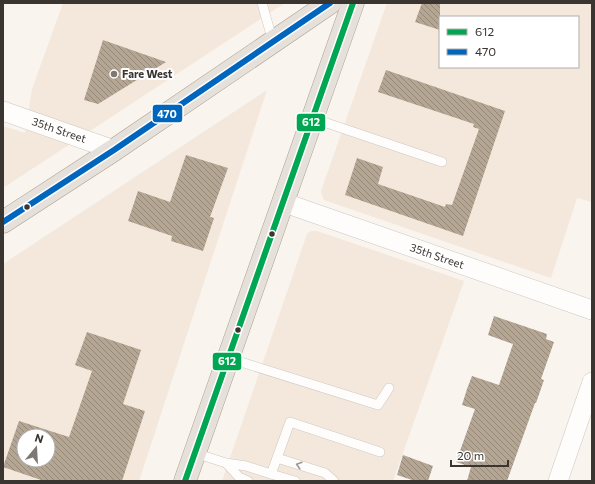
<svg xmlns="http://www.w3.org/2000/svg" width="595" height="484" viewBox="0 0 595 484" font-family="Commissioner,sans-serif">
<defs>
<pattern id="building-back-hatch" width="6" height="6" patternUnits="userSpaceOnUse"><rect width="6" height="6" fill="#b5a694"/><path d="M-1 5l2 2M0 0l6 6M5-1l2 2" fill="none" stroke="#948879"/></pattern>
</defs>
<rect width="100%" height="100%" fill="#f9f4ee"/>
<g fill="#f4e8dc" fill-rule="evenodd">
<polygon points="63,3 285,3 3,188 3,126 25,133 32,89"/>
<path d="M387,3h205v199l-15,-4 -26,80 -227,-78 -2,-5 -1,-4zM440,17h138v50h-138z"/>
<path d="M267,90l-128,391h-136v-217zM24,436h24v24h-24z"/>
<polygon points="312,231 317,231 464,281 393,481 222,481 307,234 309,232"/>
</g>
<g fill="url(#building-back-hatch)" fill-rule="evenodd">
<polygon points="422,3 440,3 440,30 415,22"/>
<polygon points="103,40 166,62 98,104 84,100"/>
<polygon points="386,70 505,111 463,236 345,195 357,158 383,167 378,184 445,207 446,204 452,205 479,129 473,127 474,124 378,92"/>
<polygon points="186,155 228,168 210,217 214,218 203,251 171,241 172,236 128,221 138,191 170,202"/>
<polygon points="494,316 547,334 546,339 554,342 541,379 544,380 536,403 535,403 507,481 467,481 471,467 456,462 475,409 462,405 467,389 472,376 499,385 513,344 488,335"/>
<path d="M87,332l54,18 -18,54 22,7 -23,70h-78l-41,-14 16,-46 50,16 23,-66 -17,-6zM24,436h24v24h-24z"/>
<polygon points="403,455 433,466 428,481 415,481 397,475"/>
</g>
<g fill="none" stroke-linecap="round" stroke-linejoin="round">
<g stroke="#ccc8c3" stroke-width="10">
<g id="service">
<polyline points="262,3 273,42"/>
<polyline points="312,118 442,162"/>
<polyline points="228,358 378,405 389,388"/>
<polyline points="195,453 226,463 246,466 271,474 277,458 325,473 334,481"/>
<polyline points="277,458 290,422 380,452"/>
<polyline points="226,463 239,477 248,481"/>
<polyline points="271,474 295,481"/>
</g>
</g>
<g stroke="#ccc8c3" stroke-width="20">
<g id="minor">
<polyline points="3,111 114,150"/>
<polyline points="282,202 592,310"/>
<polyline points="558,481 592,382"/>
</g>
</g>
<g stroke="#aba092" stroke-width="23">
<g id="primary">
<polyline points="3,222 114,150 330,3"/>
<polyline points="185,481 353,3"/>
</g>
</g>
<use href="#service" stroke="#fefdfc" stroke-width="9"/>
<use href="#minor" stroke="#fefdfc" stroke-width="19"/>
<use href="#primary" stroke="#e5e0d9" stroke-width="22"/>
<g stroke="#fff" stroke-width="9">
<polyline id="bus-1" points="185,481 353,3"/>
</g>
<g stroke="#fff" stroke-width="9">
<polyline id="bus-2" points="3,222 114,150 330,3"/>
</g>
<use href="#bus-1" stroke="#00a651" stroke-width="6"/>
<use href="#bus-2" stroke="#0065bd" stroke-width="6"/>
</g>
<defs><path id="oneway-chevron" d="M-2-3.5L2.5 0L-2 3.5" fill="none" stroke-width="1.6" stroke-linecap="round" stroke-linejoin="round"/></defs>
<use stroke="#9c9996" href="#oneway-chevron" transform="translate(299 465) rotate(-163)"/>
<circle fill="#7d7873" stroke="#fff" stroke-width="1.5" cx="114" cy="74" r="4"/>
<g fill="#3a3531" stroke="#fff" stroke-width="1.5">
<circle cx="27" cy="207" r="3.5"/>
<circle cx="272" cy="234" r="3.5"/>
<circle cx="238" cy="330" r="3.5"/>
</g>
<g text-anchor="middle" stroke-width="4" stroke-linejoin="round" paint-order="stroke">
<g font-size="11" font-weight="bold" fill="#3a3531" stroke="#fff" text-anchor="start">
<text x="122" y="78">Fare West</text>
</g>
<g font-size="11" fill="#3a3531" stroke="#fff">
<text transform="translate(59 130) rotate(19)" y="4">35th Street</text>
<text transform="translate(437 256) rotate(19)" y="4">35th Street</text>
</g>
</g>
<g stroke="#fff" stroke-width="1.5">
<rect x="152" y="104" width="31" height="19" rx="4" fill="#0065bd"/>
<rect x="296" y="113" width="30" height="19" rx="4" fill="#00a651"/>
<rect x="212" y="352" width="30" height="19" rx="4" fill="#00a651"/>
</g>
<g font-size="11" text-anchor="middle" font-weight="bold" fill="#fff">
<text x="167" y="118">470</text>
<text x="311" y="126">612</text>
<text x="227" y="365">612</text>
</g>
<rect width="595" height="484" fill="none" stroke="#3a3531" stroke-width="8"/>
<rect x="439" y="16" width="140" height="52" fill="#ffffff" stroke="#b0aead"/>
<rect x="447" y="29" width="20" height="6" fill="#00a651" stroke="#b0aead"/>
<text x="475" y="36" font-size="12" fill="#3a3531">612</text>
<rect x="447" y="49" width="20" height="6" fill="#0065bd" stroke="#b0aead"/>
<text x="475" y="56" font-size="12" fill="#3a3531">470</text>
<g transform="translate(36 448) rotate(18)"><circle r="19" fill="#ffffff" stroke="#b0aead"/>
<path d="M0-3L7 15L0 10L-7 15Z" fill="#7d7873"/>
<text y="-6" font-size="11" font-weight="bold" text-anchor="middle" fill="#3a3531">N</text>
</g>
<path d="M451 460v6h57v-6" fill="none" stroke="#3a3531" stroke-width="2"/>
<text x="457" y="460" font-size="12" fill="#3a3531" stroke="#ffffff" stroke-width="3" paint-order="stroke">20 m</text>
</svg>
